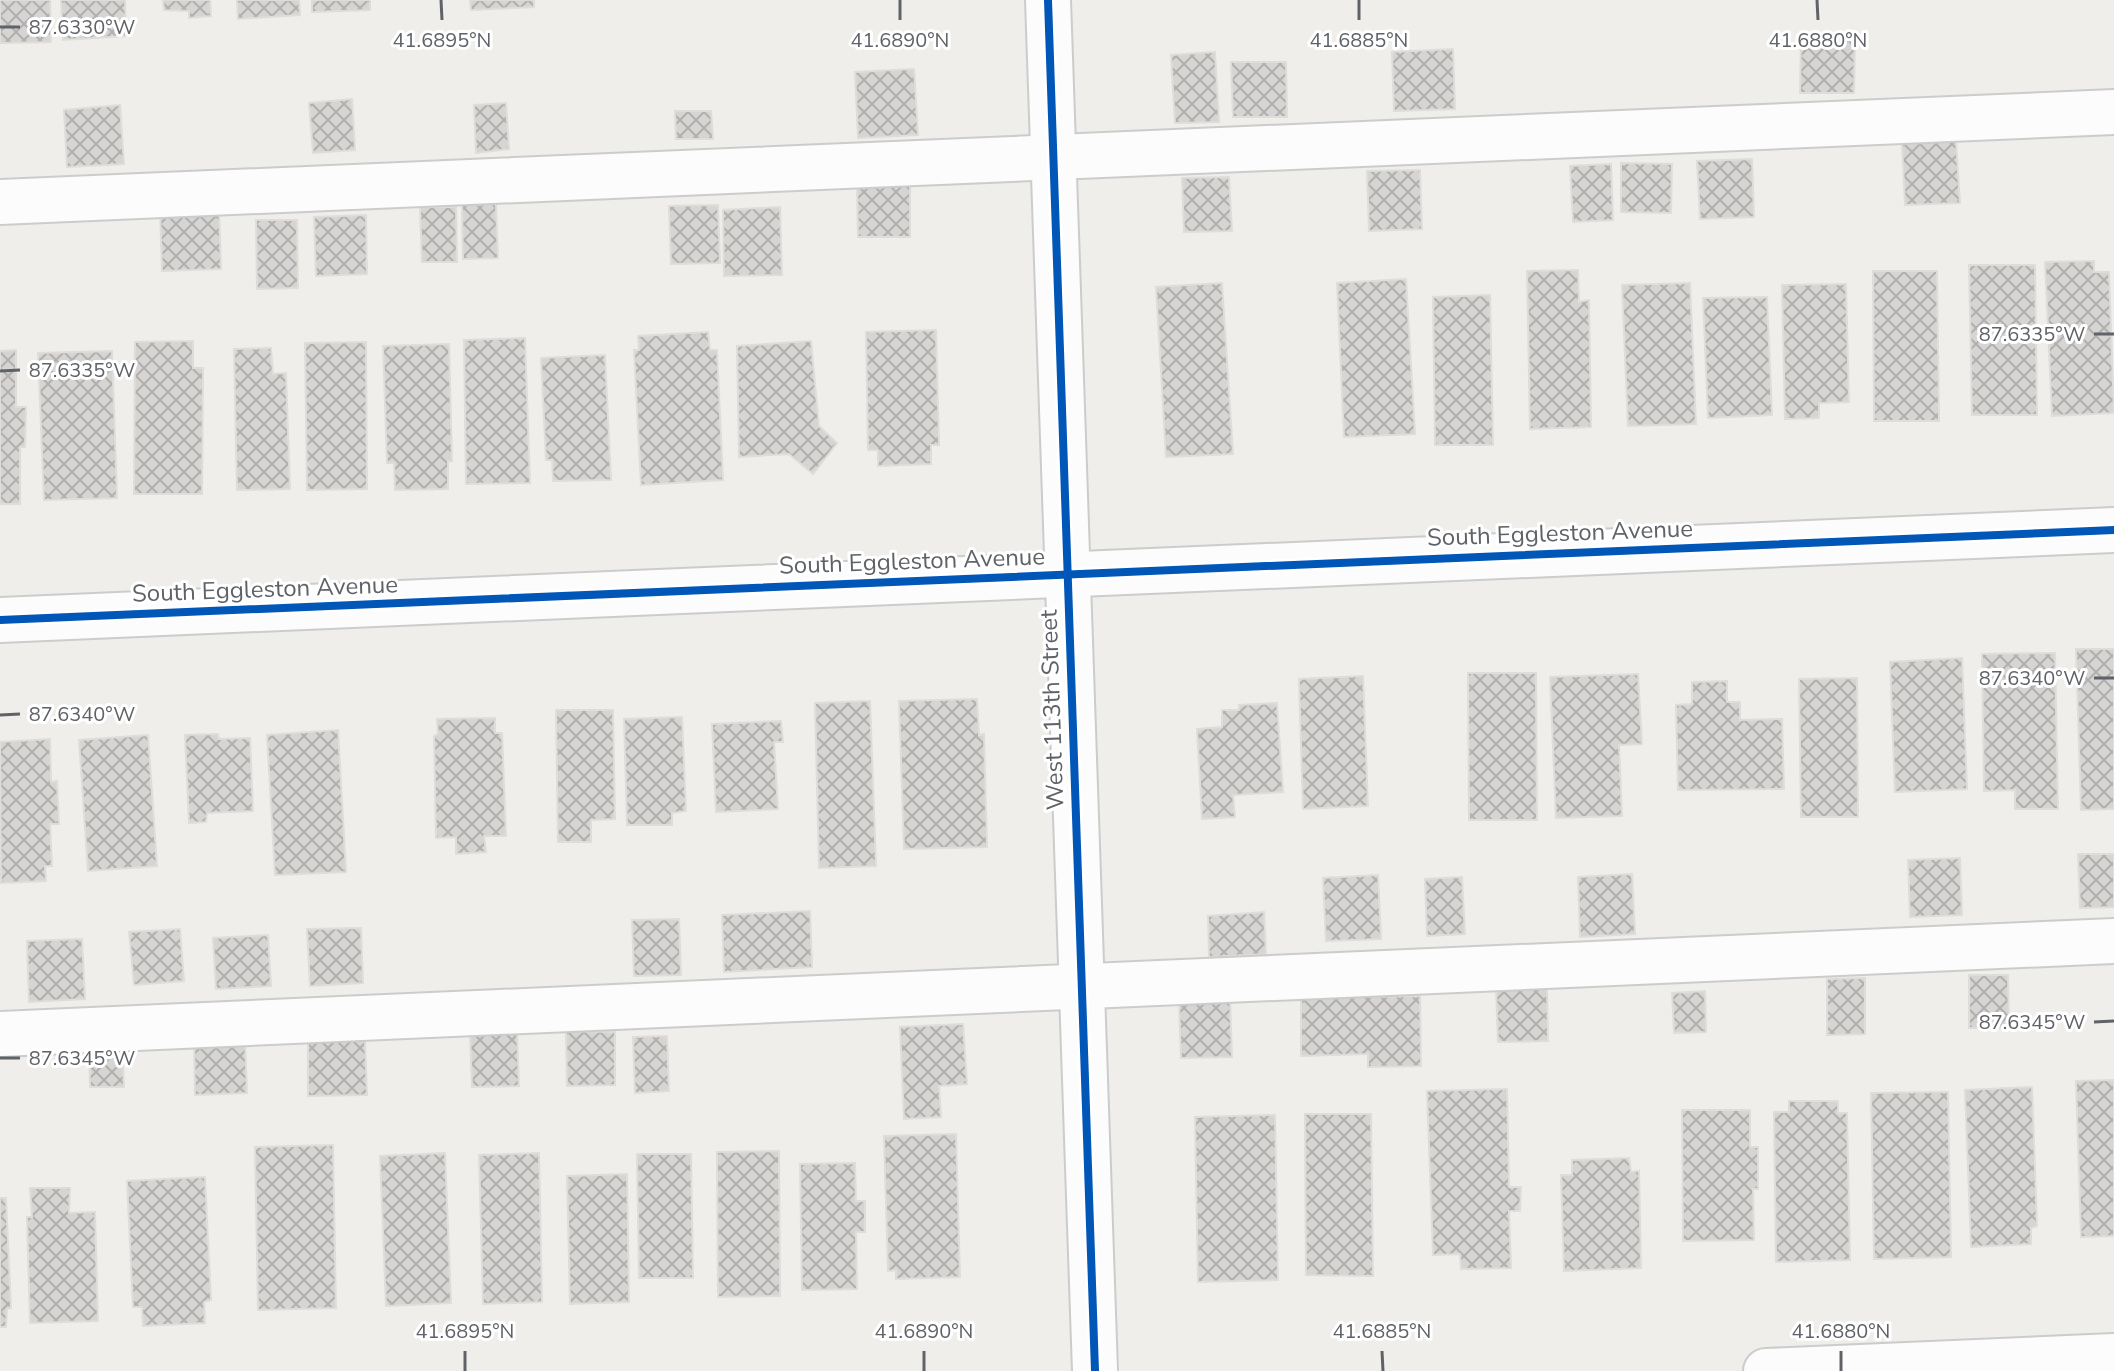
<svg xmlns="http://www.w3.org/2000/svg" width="2114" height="1371" viewBox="0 0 2114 1371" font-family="'Nunito Sans',sans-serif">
<defs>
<pattern id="building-cross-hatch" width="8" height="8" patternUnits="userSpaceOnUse" patternTransform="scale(2)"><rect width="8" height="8" fill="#d6d5d3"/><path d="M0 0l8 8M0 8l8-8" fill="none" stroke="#b1b0af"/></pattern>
</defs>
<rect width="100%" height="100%" fill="#efeeea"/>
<g fill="url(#building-cross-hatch)" stroke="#deddd9" stroke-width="2">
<polygon points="0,0 50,0 51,42 0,43"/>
<polygon points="61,0 125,0 126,36 63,40"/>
<polygon points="163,0 210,0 211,16 189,18 189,11 164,10"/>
<polygon points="237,0 299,0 300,15 238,19"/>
<polygon points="312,0 370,0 370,10 312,12"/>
<polygon points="470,0 534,0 534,7 471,10"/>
<polygon points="1801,39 1855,40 1854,93 1800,93"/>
<polygon points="1453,49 1455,109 1394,111 1392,52"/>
<polygon points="1215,52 1219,122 1175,123 1171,55"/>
<polygon points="1231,62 1286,62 1287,117 1233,117"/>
<polygon points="914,69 918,135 858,138 855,72"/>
<polygon points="352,99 355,150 313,153 309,103"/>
<polygon points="506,103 509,149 476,153 474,105"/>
<polygon points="120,105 124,164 67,167 64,110"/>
<polygon points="675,111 711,111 713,139 676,139"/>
<polygon points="1956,141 1960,203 1905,205 1902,144"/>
<polygon points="1752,159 1754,217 1700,219 1697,161"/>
<polygon points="1621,163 1672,164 1671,213 1621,212"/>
<polygon points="1611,164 1613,220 1573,222 1570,166"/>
<polygon points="1420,170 1422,229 1369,231 1367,171"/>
<polygon points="1229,177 1232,231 1184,232 1182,178"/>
<polygon points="857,185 910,185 910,237 858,237"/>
<polygon points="496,204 498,258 463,259 462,205"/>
<polygon points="718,205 720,263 671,264 669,206"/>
<polygon points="420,207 456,207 457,262 422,262"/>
<polygon points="780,207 782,275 724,276 723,210"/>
<polygon points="219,209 221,269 162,271 160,210"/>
<polygon points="366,215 367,274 316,276 314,217"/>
<polygon points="256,220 297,220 298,288 257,289"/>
<polygon points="2094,261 2094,272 2109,272 2114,413 2052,416 2045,262"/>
<polygon points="1969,265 2035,265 2037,415 1972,415"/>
<polygon points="1578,270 1579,302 1589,300 1591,427 1530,429 1527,271"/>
<polygon points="1873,271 1937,271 1939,421 1874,421"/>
<polygon points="1406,279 1415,434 1344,437 1337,283"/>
<polygon points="1222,283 1233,454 1166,457 1156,287"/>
<polygon points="1690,283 1696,424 1628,426 1622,285"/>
<polygon points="1846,284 1849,402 1819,403 1819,418 1785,419 1782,285"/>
<polygon points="1490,295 1493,445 1435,445 1433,297"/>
<polygon points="1767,297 1772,415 1708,418 1703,298"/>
<polygon points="936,330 939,445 931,445 931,464 878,466 878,450 868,450 866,332"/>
<polygon points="708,332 710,350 717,350 723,480 641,485 634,350 639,350 638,336"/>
<polygon points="525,338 530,483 466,484 464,340"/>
<polygon points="193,341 193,368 203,368 202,494 134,494 135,342"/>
<polygon points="811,341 819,426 837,443 813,474 789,454 739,457 737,346"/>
<polygon points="366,342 367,489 307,490 305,343"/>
<polygon points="449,344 452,461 448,461 448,489 395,490 394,463 387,463 383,346"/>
<polygon points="271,348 273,374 286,373 290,489 237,490 234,349"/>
<polygon points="16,350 16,407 26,407 25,447 20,447 20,504 0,504 0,351"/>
<polygon points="112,351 117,498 44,500 38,353"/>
<polygon points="605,355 611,480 553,481 552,460 546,460 541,358"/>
<polygon points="2076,649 2114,649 2114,809 2081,810"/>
<polygon points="2055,653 2058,809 2015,809 2015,790 1984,791 1982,654"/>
<polygon points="1962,658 1967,789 1895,792 1890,662"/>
<polygon points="1468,673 1536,673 1537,820 1469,820"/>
<polygon points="1638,674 1642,744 1619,745 1622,816 1556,818 1550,677"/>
<polygon points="1363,676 1368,806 1303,809 1299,679"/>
<polygon points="1857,678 1858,817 1801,817 1799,679"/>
<polygon points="1727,681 1727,702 1740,702 1740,720 1782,719 1784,789 1678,790 1676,705 1692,704 1692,682"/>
<polygon points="977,699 979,735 984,734 987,847 904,849 899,701"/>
<polygon points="870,701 876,866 819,868 815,703"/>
<polygon points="1277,703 1283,792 1233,795 1235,817 1202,819 1197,729 1222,727 1222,710 1239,710 1239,705"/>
<polygon points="556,710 613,710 615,819 591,820 591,842 558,842"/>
<polygon points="682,717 686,811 672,813 672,825 627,825 624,719"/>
<polygon points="495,718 495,733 502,733 506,836 484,836 486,852 456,854 456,837 436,838 434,736 438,734 437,719"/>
<polygon points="781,721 783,742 774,742 778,809 716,812 712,724"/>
<polygon points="338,730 346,872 275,875 267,735"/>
<polygon points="218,734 219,739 250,738 253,811 207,813 206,822 189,823 185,735"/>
<polygon points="148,735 157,866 88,871 79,740"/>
<polygon points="50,739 51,782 57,781 59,824 50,824 52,866 45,866 46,881 1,883 0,742"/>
<polygon points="2078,854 2114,854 2114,907 2080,908"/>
<polygon points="1960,858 1962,915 1910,917 1908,860"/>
<polygon points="1632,874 1635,934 1580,937 1578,877"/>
<polygon points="1378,875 1381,939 1326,941 1323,878"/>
<polygon points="1462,877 1465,934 1427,936 1425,879"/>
<polygon points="810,911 812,967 724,972 722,915"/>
<polygon points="1264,912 1266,954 1209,957 1208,916"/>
<polygon points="679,919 681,975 634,976 632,920"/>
<polygon points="361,928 363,983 310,986 307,929"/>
<polygon points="180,929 184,981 134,985 129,932"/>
<polygon points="268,935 271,986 216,989 213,938"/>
<polygon points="82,939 85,999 29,1002 27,941"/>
<polygon points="1969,975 2008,975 2009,1028 1969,1028"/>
<polygon points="1865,978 1865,1034 1827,1035 1827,979"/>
<polygon points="1547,986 1548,1041 1498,1042 1496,988"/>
<polygon points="1705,991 1706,1032 1674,1033 1672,993"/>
<polygon points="1420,996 1421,1066 1368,1067 1368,1054 1301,1056 1301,998"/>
<polygon points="1230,998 1232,1057 1181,1058 1179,1001"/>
<polygon points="963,1024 967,1084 939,1086 941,1117 904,1119 900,1027"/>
<polygon points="517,1031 519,1086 472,1087 470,1032"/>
<polygon points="566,1031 615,1032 615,1085 567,1086"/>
<polygon points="667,1036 669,1091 635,1093 633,1037"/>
<polygon points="245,1040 247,1093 195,1095 194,1041"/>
<polygon points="308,1040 365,1040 367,1095 308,1096"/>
<polygon points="89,1044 122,1044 124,1087 90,1087"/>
<polygon points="2114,1080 2114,1236 2081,1237 2076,1081"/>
<polygon points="2032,1087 2037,1226 2031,1228 2031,1244 1971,1247 1965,1090"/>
<polygon points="1507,1089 1509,1187 1521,1187 1520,1211 1509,1211 1511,1268 1461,1269 1460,1254 1433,1255 1427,1091"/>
<polygon points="1948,1092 1951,1257 1874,1259 1871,1093"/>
<polygon points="1789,1101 1838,1101 1838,1113 1847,1113 1850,1260 1776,1262 1774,1112 1789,1112"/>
<polygon points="1682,1110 1750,1110 1750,1147 1758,1147 1758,1189 1753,1189 1754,1240 1683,1241"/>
<polygon points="1305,1114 1371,1114 1373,1276 1306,1275"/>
<polygon points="1275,1115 1278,1280 1198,1282 1195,1117"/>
<polygon points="956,1134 960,1277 896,1279 896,1270 888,1271 884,1136"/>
<polygon points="333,1145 336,1308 258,1310 255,1147"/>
<polygon points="779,1151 780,1296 718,1297 717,1152"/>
<polygon points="445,1153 451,1303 386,1306 380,1156"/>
<polygon points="539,1153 542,1302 483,1304 479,1155"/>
<polygon points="637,1154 691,1154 693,1278 639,1278"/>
<polygon points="1629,1158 1631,1172 1639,1171 1641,1268 1564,1271 1561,1175 1572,1175 1572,1160"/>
<polygon points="855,1163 856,1201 865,1201 865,1232 856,1232 857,1289 802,1290 800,1164"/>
<polygon points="627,1174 629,1302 570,1304 567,1176"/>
<polygon points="205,1177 211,1300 204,1302 205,1323 143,1326 142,1307 133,1307 127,1181"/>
<polygon points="30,1188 70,1188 69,1213 95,1212 98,1321 30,1323 27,1217 32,1217"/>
<polygon points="0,1198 6,1198 11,1308 7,1309 6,1327 0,1327"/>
</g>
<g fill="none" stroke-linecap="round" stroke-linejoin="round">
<g stroke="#cbcccc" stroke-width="48">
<g id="minor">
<polyline points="1048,0 1095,1371"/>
<polyline points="0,202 2114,112"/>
<polyline points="0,620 2114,530"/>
<polyline points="0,1034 2114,941"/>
<polyline points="1766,1371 2114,1356"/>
</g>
</g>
<use href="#minor" stroke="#fdfcfc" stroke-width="44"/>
<g stroke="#fff" stroke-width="13">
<g id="cycleway">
<polyline points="1048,0 1095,1371"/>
<polyline points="0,620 2114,530"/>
</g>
</g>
<use href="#cycleway" stroke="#0057b8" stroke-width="8"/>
</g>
<path fill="none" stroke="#5f6368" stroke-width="3" d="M441,0l1,20M900,0v20M1359,0v20M1817,0l1,20M0,27h20M2094,334h20M0,371l20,-1M2094,678h20M0,715l20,-1M2094,1022l20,-1M0,1058h20M465,1351v20M924,1351v20M1382,1351l1,20M1841,1351v20"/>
<g text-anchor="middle" stroke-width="6" stroke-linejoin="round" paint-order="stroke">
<g font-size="24" fill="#5f6368" stroke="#fff">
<text transform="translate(1560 533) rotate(-2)" y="8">South Eggleston Avenue</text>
<text transform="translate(912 561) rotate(-2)" y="8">South Eggleston Avenue</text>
<text transform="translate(265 589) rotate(-2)" y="8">South Eggleston Avenue</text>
<text transform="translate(1052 710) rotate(-92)" y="8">West 113th Street</text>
</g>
</g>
<g font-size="20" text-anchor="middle" fill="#5f6368" stroke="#fff" stroke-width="6" stroke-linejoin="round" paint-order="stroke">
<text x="82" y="34">87.6330°W</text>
<text x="442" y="47">41.6895°N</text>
<text x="900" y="47">41.6890°N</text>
<text x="1359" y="47">41.6885°N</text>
<text x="1818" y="47">41.6880°N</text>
<text x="2032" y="341">87.6335°W</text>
<text x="82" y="377">87.6335°W</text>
<text x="2032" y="685">87.6340°W</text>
<text x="82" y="721">87.6340°W</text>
<text x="2032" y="1029">87.6345°W</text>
<text x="82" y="1065">87.6345°W</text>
<text x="465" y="1338">41.6895°N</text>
<text x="924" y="1338">41.6890°N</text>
<text x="1382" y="1338">41.6885°N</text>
<text x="1841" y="1338">41.6880°N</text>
</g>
</svg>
